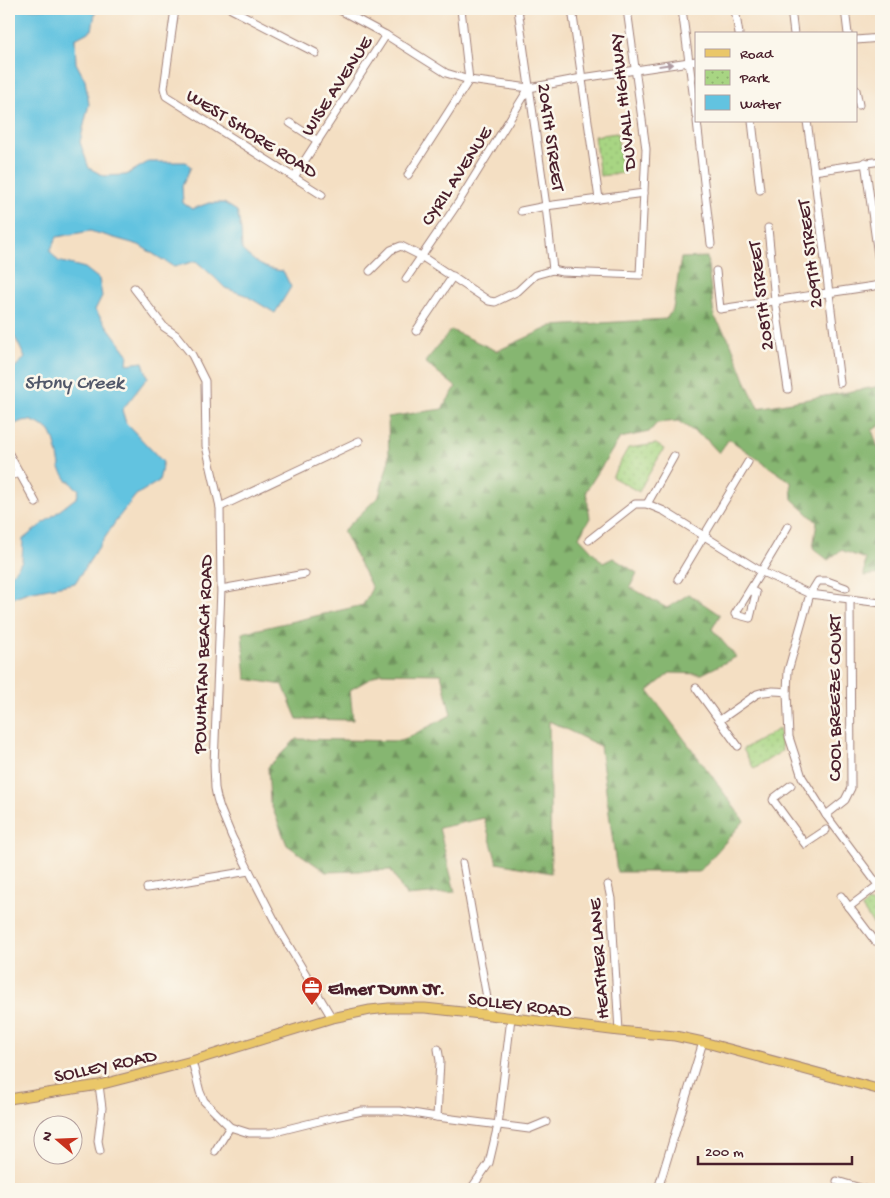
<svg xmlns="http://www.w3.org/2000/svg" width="890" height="1198" viewBox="0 0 890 1198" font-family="'Gochi Hand',sans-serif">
<defs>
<pattern id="forest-firs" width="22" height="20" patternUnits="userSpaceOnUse" patternTransform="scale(1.25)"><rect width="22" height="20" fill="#86b671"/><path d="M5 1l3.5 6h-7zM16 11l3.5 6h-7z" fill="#70935d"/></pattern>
<pattern id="park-dots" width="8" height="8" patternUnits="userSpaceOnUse" patternTransform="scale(1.25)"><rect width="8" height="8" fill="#a8d583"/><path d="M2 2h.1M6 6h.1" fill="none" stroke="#92b671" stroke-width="1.8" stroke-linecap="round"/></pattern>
</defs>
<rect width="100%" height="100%" fill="#fbf7ec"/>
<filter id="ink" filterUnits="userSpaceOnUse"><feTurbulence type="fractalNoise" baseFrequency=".02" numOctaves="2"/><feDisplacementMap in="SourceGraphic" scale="10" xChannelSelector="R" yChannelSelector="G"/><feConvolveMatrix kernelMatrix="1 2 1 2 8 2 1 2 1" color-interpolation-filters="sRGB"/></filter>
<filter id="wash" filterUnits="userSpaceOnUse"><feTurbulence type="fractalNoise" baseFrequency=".0096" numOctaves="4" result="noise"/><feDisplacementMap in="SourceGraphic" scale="20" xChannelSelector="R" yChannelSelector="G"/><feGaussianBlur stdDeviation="1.12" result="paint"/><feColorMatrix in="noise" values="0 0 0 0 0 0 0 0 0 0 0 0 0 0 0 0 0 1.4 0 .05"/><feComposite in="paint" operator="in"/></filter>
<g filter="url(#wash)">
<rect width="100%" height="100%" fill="#f4dfc3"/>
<polygon fill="url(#forest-firs)" stroke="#686a4e" points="707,257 714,316 730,341 745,380 758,408 881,386 881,425 872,430 881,456 881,574 864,576 865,559 841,550 828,560 813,548 817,522 792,499 791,482 729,439 719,453 707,440 678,421 657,423 649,432 620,438 586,491 590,518 579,537 603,563 613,558 637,573 630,587 667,608 689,594 720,615 712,629 736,657 702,674 670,673 648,691 709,772 744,821 699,872 617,872 600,746 549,721 551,873 497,863 484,818 439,828 455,892 406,896 391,870 326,872 287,845 270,802 268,767 296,739 401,741 451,715 441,674 380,673 350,690 353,720 297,719 283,685 246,679 242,633 363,605 372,588 343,531 379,496 389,460 388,417 442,409 456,387 425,362 451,330 497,351 552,326 666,319 673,309 681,258"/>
<g fill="url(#park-dots)" stroke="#797a57">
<polygon points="617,133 623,173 600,176 594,136"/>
<polygon points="656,444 664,449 644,482 639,492 612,477 628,448"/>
<polygon points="779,729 782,751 754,769 743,749"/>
<polygon points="878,900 881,904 881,935 862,908 868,902 874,904"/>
</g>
<path fill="#62c3e0" stroke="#567186" d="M9,9h87l-4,21 -17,9 1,24 9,17 4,24 -9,38 9,26 15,8 22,-1 22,-13h38l5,5 -9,19 1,17 9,6 17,-6h15l13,8 4,19 1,20c14,13 21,19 41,21l8,16 -16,26 -30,-18 -20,-7 -11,-11 -18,-16 -22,6 -35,-22 -49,-14 -33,6 -7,14 8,10 27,7 14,11 3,17 -7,14 33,44 -1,10 16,-2 5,15 -26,33 4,13 37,39 -4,19 -23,14 -18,23 -43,65 -47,9 -19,7v-21l13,-17 1,-22 54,-42 2,-7 -2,-2 -3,-1 -4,-6 -2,1 -9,-15 1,-2c-2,-8 -5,-29 -11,-35 -2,-2 -4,-3 -7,-4 -13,-9 -21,-6 -33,2v-57l5,-3 11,-10 -8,-17 -8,-13z"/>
</g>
<g filter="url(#ink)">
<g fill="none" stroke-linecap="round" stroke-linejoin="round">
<g stroke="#9f7f77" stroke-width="9">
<g id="minor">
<polyline points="175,9 164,88 166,96 322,195"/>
<polyline points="231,9 316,53"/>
<polyline points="338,9 386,35 446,73 469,80 529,88 582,78 696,61"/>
<polyline points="518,9 546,206 553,270"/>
<polyline points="572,9 599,199"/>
<polyline points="682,9 696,115"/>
<polyline points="735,9 739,34"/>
<polyline points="791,9 794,34"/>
<polyline points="845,9 848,34"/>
<polyline points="856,40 881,38"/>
<polyline points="856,90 859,105"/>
<polyline points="697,121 711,244"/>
<polyline points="752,121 760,190"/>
<polyline points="807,121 814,171 840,383"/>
<polyline points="290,123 318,141"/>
<polyline points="865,162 881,277"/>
<polyline points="814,171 881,161"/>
<polyline points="408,175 469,80 461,9"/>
<polyline points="294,177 386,35"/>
<polyline points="521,211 546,206 644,193"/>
<polyline points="768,228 775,300 788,389"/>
<polyline points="370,271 391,250 401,246 421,256 489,301 495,302 518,291 535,275 553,270 562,272 640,275 646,149 627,9"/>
<polyline points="716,271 720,309 881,285"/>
<polyline points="406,279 458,203 529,88"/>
<polyline points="134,288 164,327 176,335 192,355 205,381 206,446 220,507 221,589 214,765 215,788 217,798 220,808 232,837 281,933 332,1018"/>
<polyline points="416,331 453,276"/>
<polyline points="9,454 36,503"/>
<polyline points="9,476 20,473"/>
<polyline points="647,504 674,456"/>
<polyline points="220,507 359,441"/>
<polyline points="589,540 635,504 647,504 664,511 762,572 810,594 881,603"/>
<polyline points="678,579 748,462"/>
<polyline points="846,588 827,581 818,581 810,594 788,671 787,692 789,737 802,777 826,815 881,889"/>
<polyline points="221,589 305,574"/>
<path d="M750,590l6,3 -6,25 -15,-4c18,-29 36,-58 53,-88"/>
<polyline points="696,688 738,746"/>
<path d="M720,720l37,-26c10,-4 19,-3 30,-2"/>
<polyline points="791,785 774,798 773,800 805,844 826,830"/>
<polyline points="826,815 845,800 851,788 850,600"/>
<polyline points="463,863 490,1015"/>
<polyline points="608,885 611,899 619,1031"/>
<polyline points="147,888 249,871"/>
<polyline points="841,896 875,941"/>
<polyline points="849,907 881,883"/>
<polyline points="192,1061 200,1092 204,1101 230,1127 249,1133 271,1133 335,1117 362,1111 400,1111 437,1117 529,1129 546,1122"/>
<polyline points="99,1085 102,1108 98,1141 100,1151"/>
<polyline points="437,1117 440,1061 438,1049"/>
<polyline points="215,1151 230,1127"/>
<polyline points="837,1181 864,1189"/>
<polyline points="471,1189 489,1163 498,1125 511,1018"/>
<polyline points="658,1189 703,1042"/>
</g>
</g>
<g stroke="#9f7f77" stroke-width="11">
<polyline id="major" points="9,1099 99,1085 192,1061 332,1018 370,1010 389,1008 425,1008 490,1015 619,1031 675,1036 703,1042 881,1090"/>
</g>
<use href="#minor" stroke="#fff" stroke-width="7"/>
<use href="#major" stroke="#eac769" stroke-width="9"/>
</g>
<defs><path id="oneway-solid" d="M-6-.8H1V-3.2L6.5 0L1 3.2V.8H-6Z" transform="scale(1.25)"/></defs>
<use fill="#ae9aa0" href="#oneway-solid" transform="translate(666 65) rotate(-8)"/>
</g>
<defs>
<g id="office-pin" transform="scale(1.125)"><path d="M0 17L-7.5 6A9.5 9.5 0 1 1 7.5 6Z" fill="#c8321e" stroke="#fbf7ec"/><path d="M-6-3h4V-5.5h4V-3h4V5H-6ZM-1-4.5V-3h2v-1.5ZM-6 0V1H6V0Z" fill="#fff"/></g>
</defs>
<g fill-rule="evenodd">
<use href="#office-pin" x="312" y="987"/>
</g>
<g text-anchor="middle" stroke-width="5" stroke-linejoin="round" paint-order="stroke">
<g font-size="19" fill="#4a1f2b" stroke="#fbf7ec">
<text transform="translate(335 85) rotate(-57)" y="7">WISE AVENUE</text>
<text transform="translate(621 102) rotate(-96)" y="7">DUVALL HIGHWAY</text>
<text transform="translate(253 132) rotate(32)" y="7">WEST SHORE ROAD</text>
<text transform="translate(553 137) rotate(82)" y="7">204TH STREET</text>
<text transform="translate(455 175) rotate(-57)" y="7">CYRIL AVENUE</text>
<text transform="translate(808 254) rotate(-97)" y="7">209TH STREET</text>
<text transform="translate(759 296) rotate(-97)" y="7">208TH STREET</text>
<text transform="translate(201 654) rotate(-88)" y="7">POWHATAN BEACH ROAD</text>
<text transform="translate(833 698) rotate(-90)" y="7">COOL BREEZE COURT</text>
<text transform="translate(597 959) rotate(-94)" y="7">HEATHER LANE</text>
<text transform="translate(520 1003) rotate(7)" y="7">SOLLEY ROAD</text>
<text transform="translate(105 1064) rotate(-12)" y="7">SOLLEY ROAD</text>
</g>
<g font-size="19" font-weight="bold" fill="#4a1f2b" stroke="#fbf7ec" text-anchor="start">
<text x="328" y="994">Elmer Dunn Jr.</text>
</g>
<g font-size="20" font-style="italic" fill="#52586a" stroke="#fbf7ec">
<text x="74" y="388">Stony Creek</text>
</g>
</g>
<rect width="890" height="1198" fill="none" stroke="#fbf7ec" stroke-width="30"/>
<rect x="695" y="32" width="162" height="90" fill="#fbf7ec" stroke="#b4a19f"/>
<rect x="705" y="49" width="25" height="8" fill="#eac769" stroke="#b4a19f"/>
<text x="740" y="58" font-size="15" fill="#4a1f2b">Road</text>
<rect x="705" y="70" width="25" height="15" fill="url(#park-dots)" stroke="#b4a19f"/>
<text x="740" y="82" font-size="15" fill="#4a1f2b">Park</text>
<rect x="705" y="95" width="25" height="15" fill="#62c3e0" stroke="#b4a19f"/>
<text x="740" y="108" font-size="15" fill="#4a1f2b">Water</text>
<g transform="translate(58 1140) rotate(289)"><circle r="24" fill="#fbf7ec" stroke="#b4a19f"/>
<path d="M0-4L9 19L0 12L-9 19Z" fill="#c8321e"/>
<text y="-8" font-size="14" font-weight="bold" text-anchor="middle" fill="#4a1f2b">N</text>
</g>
<path d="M698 1156v8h154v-8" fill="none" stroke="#4a1f2b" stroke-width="2.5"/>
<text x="705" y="1156" font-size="15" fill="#4a1f2b" stroke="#fbf7ec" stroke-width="4" paint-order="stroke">200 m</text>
</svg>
